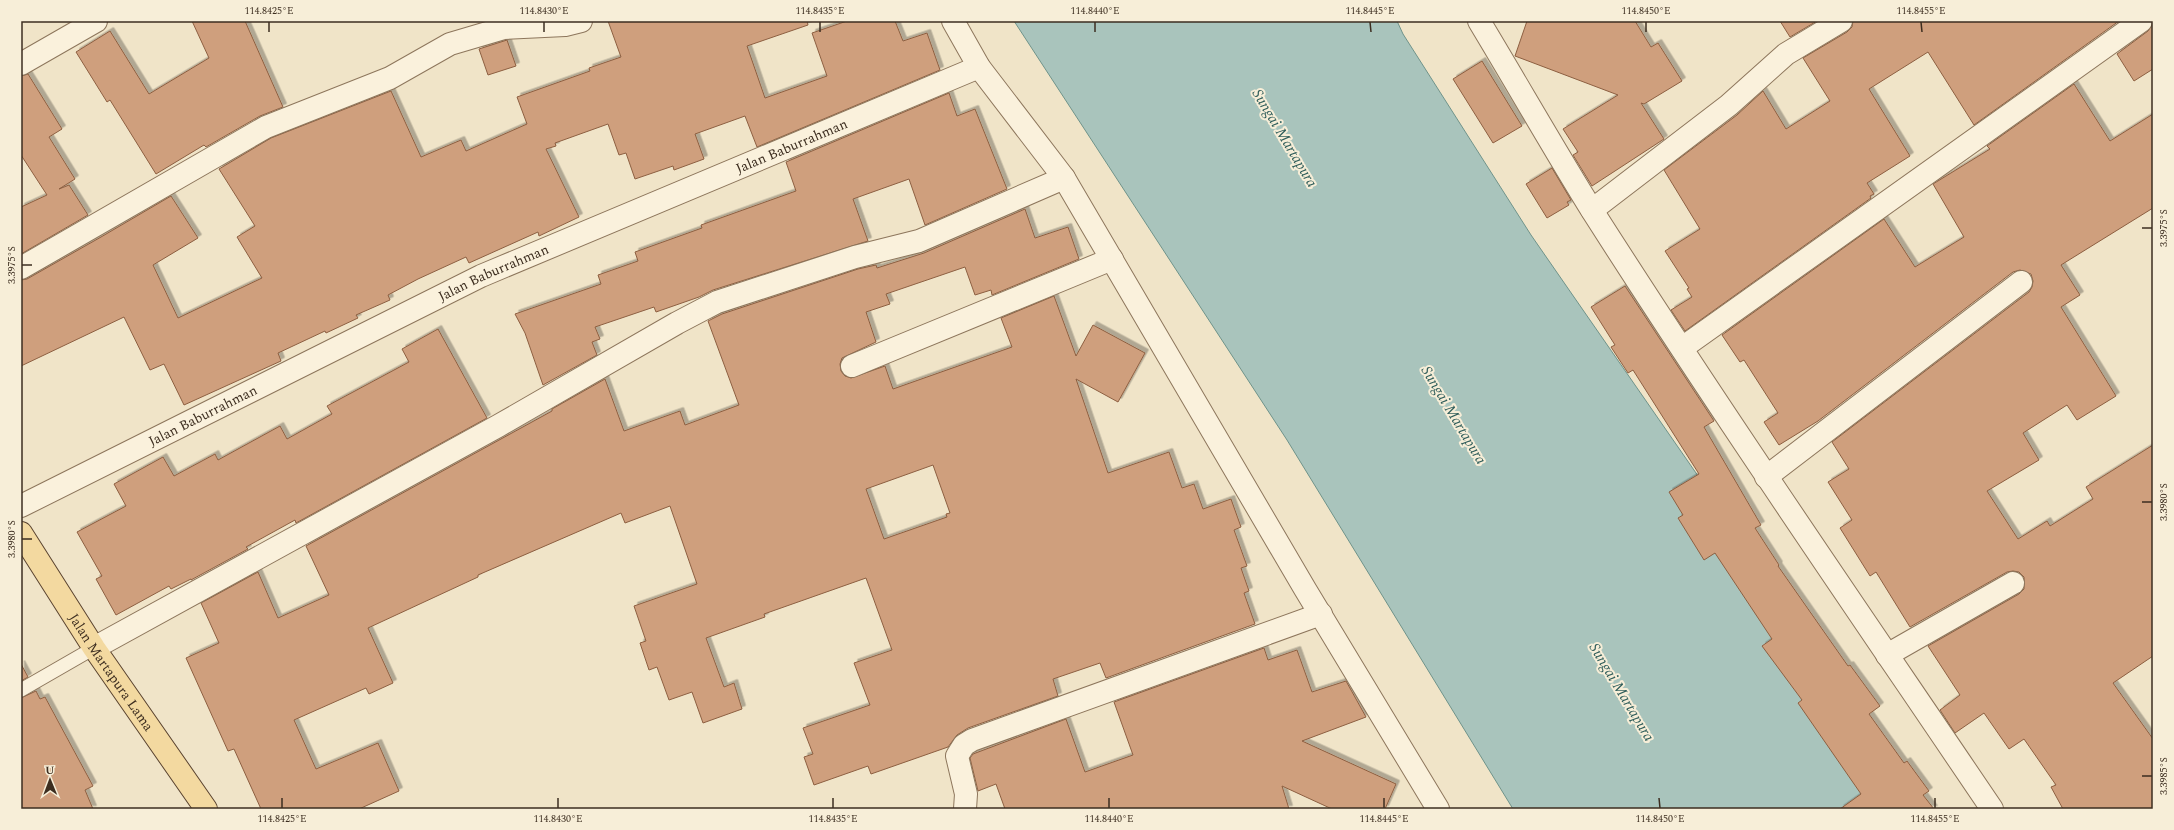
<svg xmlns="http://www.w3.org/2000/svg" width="2174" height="830" viewBox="0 0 2174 830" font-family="Spectral,serif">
<defs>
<filter id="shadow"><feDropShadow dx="3.5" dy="-3.5" stdDeviation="0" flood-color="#0004"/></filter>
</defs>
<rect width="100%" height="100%" fill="#f0e4c8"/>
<polygon fill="#a9c4bc" stroke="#6f938a" points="1014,21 1397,21 1403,34 1531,235 1929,809 1513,809 1287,440"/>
<g fill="#cf9f7d" stroke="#8d5f41" fill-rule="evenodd" filter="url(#shadow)">
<polygon points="192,21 245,21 283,107 260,116 206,147 204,145 156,174 110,100 107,102 76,52 110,31 149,94 209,58"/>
<polygon points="608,21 807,21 808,25 747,46 765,98 827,76 812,33 847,21 895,21 903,41 927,33 940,70 757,147 745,116 695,134 704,159 674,170 673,166 635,179 626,153 619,155 608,124 555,143 556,146 546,149 579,217 539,236 538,232 469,263 466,257 418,279 388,295 390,300 356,315 358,318 326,333 325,331 278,353 281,361 184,405 164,364 150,370 124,317 21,366 21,280 27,279 101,237 171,196 198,238 153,265 178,318 262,278 237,237 255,226 219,169 271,138 391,91 421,157 461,140 466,151 527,124 517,97 590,71 589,68 621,57"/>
<polygon points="1527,21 1635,21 1651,47 1658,43 1682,81 1644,104 1641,103 1664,139 1592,186 1573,155 1578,152 1563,129 1618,95 1515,56"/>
<polygon points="1780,21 1817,21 1790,37"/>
<polygon points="1853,21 2119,21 1974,125 1928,52 1869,89 1910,156 1867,183 1874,194 1870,196 1871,198 1685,331 1671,310 1692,297 1687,289 1689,288 1665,251 1700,229 1664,170 1737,115 1763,91 1786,129 1830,101 1803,58 1847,32 1852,27"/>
<polygon points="2153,23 2153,69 2134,81 2117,54 2148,31"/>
<polygon points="507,40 516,66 488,75 479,49"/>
<polygon points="1482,61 1522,126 1493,143 1453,79"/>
<polygon points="28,74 62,129 49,137 75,179 59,189 69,185 88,215 21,254 21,207 47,195 21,155 21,76"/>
<polygon points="2074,84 2110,141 2153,114 2153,208 2061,265 2080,295 2061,307 2116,396 2077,420 2067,405 2023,433 2039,460 1987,491 2018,539 2047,521 2050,526 2093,499 2086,487 2153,445 2153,656 2113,683 2153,739 2153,809 2063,809 2051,787 2056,785 2024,739 2009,749 1984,713 1955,733 1940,710 1960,695 1928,646 2019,594 2024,589 2024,577 2019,572 2013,571 2007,572 1910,627 1876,572 1870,576 1840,528 1852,520 1828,482 1849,469 1832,442 2029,292 2032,287 2033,281 2031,274 2020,270 2013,272 1818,421 1779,445 1764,422 1778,413 1744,360 1740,362 1722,335 1884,219 1915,267 1964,237 1933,184 1990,149 1987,146"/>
<polygon points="949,93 957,116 975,109 1007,189 925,225 909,179 853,199 868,241 713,290 699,297 656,312 654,307 595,327 600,339 592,342 597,355 543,385 525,333 515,314 601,284 598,275 638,261 635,252 702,228 701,225 796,191 786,162"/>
<polygon points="1552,168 1571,200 1567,202 1569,205 1547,218 1526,184"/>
<path d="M1025,209l10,29 33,-11 11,32 -87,36 -1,-5 -16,5 -10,-28 -79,27 4,10 -24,8 10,30 -34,16 -2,6 1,7 4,5 6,2 34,-12 8,23 119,-42 -11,-29 53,-22 22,60 17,-31 52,28 -27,49 -42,-23 32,94 61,-21 13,36 12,-4 9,25 28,-10 10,28 -7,3 13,36 -6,2 8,23 -5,2 11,31 -149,54 -6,-15 -47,16 5,17 -90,32 -11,7 -9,12 -77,27 -3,-8 -54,19 -10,-28 9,-3 -10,-26 67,-23 -16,-42 38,-13 -26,-72 -102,36 1,3 -59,21 18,49 10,-4 8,26 -39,14 -11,-31 -23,8 -12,-33 -8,3 -9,-27 6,-2 -12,-35 63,-22 -27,-78 -45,17 -4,-10 -143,62v2l-110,51 25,55 -24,11 -3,-6 -72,32 22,49 62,-26 21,48 -40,18h-98l-27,-60 -6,2 -42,-93 33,-15 -18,-40 57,-31 20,46 51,-23 -23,-49 246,-135v-2l53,-30 19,52 56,-20 5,14 54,-20 -31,-84 14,-7 136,-45 18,-4 1,3 47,-15zM933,465l17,48 -4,1 1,3 -63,22 -18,-50z"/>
<polygon points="1625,286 1714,421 1704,427 1761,525 1755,528 1779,565 1778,566 1848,666 1850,665 1880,706 1869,714 1904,763 1907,761 1929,791 1923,795 1934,809 1840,809 1861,794 1798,703 1802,700 1762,646 1772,639 1715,553 1704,560 1678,518 1683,515 1669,492 1699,474 1633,370 1628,373 1611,347 1615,345 1591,307"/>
<polygon points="438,329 487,418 296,523 295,520 246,547 248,549 191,580 191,579 171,589 169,586 116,615 96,579 102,576 77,532 126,506 114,484 163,457 174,476 215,454 218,460 280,426 287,439 332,414 327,406 409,362 402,349"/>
<polygon points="1264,648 1268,660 1297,650 1312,692 1346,681 1366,717 1302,741 1396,784 1385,809 1332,809 1282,786 1289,809 1005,809 996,784 978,791 970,758 973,754 1066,719 1085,772 1133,755 1114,702"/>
<polygon points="21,664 28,677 21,681"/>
<polygon points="36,691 40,699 45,697 93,786 85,790 93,809 21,809 21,698"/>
</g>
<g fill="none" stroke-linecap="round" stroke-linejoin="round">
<g stroke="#8d765c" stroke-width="15">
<polyline id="service" points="21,690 94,648"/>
</g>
<g stroke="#8d765c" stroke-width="24">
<g id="minor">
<path d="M1479,21c38,63 75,128 114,191 129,202 265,399 399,597"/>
<polyline points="21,64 96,21"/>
<polyline points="1592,210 1729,105 1786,54 1841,21"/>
<polyline points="21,268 266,127 390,78 450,44 504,28 565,25 581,21"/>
<polyline points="1682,348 2141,21"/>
<polyline points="852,366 1112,259"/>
<polyline points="1766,477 2021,282"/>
<path id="s1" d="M21,506l460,-230 498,-209"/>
<polyline points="94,648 498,426 677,323 717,302 855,257 919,241 1064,178"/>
<polyline points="1887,655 2013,583"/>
<polyline points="965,809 966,794 957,756 964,745 972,740 1321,614"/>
</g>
</g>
<g stroke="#8d765c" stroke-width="24">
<polyline id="tertiary" points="953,21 979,67 1064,178 1305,589 1438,809"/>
</g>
<g stroke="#5b4430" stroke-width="24">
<g id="primary">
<path id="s2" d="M21,533l73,115 112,161"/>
</g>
</g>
<use href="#service" stroke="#faf1dc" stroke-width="13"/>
<use href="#minor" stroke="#faf1dc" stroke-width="22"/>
<use href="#tertiary" stroke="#faf1dc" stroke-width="22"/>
<use href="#primary" stroke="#f3d9a0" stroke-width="22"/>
</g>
<path fill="none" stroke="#3d2e20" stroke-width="1.5" d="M269,22v10M544,22v10M820,22v10M1095,22v10M1370,22l1,10M1646,22v10M1921,22l1,10M2142,228h10M22,265h10M2142,502h10M22,539h10M2142,776h10M282,798v10M558,798v10M833,798v10M1109,798v10M1384,798v10M1659,798l1,10M1935,798v10"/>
<g text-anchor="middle" stroke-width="4" stroke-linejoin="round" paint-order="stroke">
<g font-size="14" fill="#3d2e20" stroke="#f7eed8">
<text dy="5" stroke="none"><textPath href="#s1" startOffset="851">Jalan Baburrahman</textPath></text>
<text dy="5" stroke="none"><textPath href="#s1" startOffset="527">Jalan Baburrahman</textPath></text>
<text dy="5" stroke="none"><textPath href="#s1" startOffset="203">Jalan Baburrahman</textPath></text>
<text dy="5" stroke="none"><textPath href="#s2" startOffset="166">Jalan Martapura Lama</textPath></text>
</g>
<g font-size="15" font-style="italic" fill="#2f5d5a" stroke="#f7eed8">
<text transform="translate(1285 138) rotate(59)" y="5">Sungai Martapura</text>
<text transform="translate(1454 415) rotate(59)" y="5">Sungai Martapura</text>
<text transform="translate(1622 692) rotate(59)" y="5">Sungai Martapura</text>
</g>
</g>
<rect width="2174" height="830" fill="none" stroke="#f7eed8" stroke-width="44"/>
<g transform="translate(50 780) rotate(359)" stroke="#f7eed8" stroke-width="3" paint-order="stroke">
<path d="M0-3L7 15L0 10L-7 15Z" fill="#3d2e20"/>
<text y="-6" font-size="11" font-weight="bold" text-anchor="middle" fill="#3d2e20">U</text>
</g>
<rect x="22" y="22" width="2130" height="786" fill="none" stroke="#3d2e20" stroke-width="1.5"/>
<g font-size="10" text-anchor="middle" fill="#3d2e20">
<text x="269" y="14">114.8425°E</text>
<text x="544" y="14">114.8430°E</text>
<text x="820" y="14">114.8435°E</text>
<text x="1095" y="14">114.8440°E</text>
<text x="1370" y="14">114.8445°E</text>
<text x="1646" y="14">114.8450°E</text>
<text x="1921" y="14">114.8455°E</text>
<text transform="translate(2163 228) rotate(-90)" y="4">3.3975°S</text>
<text transform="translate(11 265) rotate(-90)" y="4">3.3975°S</text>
<text transform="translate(2163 502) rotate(-90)" y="4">3.3980°S</text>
<text transform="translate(11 539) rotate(-90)" y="4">3.3980°S</text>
<text transform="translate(2163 776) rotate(-90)" y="4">3.3985°S</text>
<text x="282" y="822">114.8425°E</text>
<text x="558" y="822">114.8430°E</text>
<text x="833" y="822">114.8435°E</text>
<text x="1109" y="822">114.8440°E</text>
<text x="1384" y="822">114.8445°E</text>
<text x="1660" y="822">114.8450°E</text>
<text x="1935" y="822">114.8455°E</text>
</g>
</svg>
